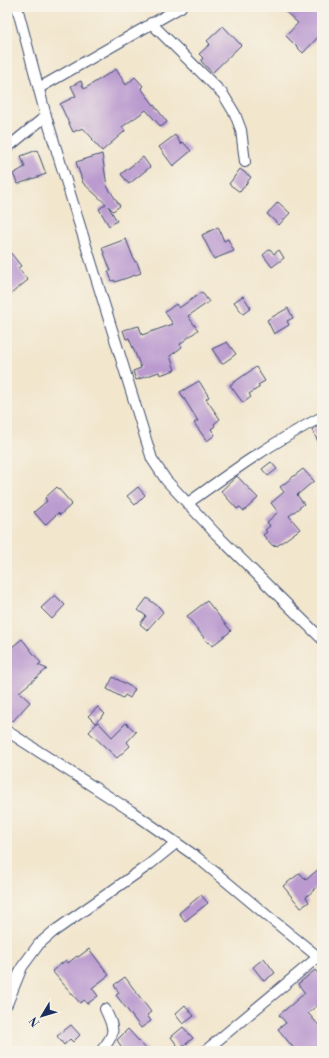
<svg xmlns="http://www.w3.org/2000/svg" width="329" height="1058" viewBox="0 0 329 1058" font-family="'Libre Bodoni',serif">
<rect width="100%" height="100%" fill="#f7f3e8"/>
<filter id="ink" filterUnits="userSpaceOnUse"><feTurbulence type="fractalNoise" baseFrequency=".025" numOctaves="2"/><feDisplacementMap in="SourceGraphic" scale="8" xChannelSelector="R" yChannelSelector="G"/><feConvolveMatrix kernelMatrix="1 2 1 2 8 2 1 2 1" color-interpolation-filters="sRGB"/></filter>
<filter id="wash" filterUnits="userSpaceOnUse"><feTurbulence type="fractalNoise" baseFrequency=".012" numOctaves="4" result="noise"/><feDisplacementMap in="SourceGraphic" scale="16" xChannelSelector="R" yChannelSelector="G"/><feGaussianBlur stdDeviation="0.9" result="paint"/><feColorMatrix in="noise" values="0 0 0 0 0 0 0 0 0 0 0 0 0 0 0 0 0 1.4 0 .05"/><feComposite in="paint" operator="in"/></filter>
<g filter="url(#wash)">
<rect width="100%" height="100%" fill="#f2e6cd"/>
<g id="blocks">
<g fill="#ba9acf">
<polygon points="280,7 322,7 322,33 303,53 286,36 298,23"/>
<polygon points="223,26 241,45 212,73 201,61 203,58 199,54 210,44 207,41"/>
<polygon points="116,69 126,85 135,77 143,86 141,88 167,122 161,127 146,110 122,127 125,131 102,151 92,140 93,139 83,128 73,132 60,104 76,96 71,86 81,81 84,89"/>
<polygon points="175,135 181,144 183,142 191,151 173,166 159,147"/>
<polygon points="37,150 46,174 18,184 13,174 25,167 21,156"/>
<polygon points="102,154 107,186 120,206 113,211 108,206 117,221 109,226 99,209 106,204 83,183 76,162"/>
<polygon points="143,157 150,167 129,184 121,174"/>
<polygon points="240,169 251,177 240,192 229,184"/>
<polygon points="278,202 290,213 279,225 267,214"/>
<polygon points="218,227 224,241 228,239 234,251 214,259 202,235"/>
<polygon points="126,239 135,262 137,262 141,273 115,282 114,280 112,281 108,271 111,271 102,248"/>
<polygon points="7,248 21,266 18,268 28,280 7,297"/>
<polygon points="270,249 274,254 279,250 284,258 272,267 263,255"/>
<polygon points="202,292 209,302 188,316 198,330 180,344 182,347 170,356 175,370 160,375 159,372 136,380 133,371 141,368 129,338 126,339 123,330 139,326 142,335 173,324 165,312 176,304 179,308"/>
<polygon points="243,296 251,308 243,314 234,302"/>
<polygon points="288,308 293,318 287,321 289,325 274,334 267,320"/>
<polygon points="227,342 236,354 222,364 212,349"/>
<polygon points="256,367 265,381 258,385 260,387 249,394 251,397 243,403 230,385"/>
<polygon points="199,381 209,397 206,399 220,419 214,424 215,426 211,429 215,435 207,441 194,423 198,421 180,392"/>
<polygon points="322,424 322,449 312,430"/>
<polygon points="271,462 277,469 268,476 262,469"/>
<polygon points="303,469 314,481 297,495 304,504 289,516 300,529 277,546 276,545 273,546 263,535 267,532 265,530 270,526 267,522 278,512 271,503 284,492 280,487"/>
<polygon points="237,476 258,498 244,511 240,507 237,509 221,491"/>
<polygon points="57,487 72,504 60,515 58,513 45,525 34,512 47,501 45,498"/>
<polygon points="138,487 145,495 135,505 127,496"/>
<polygon points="55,595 65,605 52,619 41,608"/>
<polygon points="147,598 159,607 163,612 147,630 140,624 146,616 138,610"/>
<polygon points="207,601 231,631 212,646 209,642 208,643 187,616"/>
<polygon points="22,639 41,663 38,665 47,669 19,692 30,702 13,721 7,715 7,651"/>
<polygon points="113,677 135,689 130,698 125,695 123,698 107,689"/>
<polygon points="98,707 105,714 95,723 88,716"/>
<polygon points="98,722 112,737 126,723 136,732 127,742 130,746 117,758 89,732"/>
<polygon points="322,866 322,883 306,897 309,902 301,908 283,886 300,873 306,880"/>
<polygon points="201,895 208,903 185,921 179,913"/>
<polygon points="89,949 109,975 92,988 98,996 87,1004 84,1000 80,1003 52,971 66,960 68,963 77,956 78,957"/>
<polygon points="264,958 275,973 264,981 253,967"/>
<polygon points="315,970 322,979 322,1002 308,1013 322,1029 322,1051 296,1051 278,1029 286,1023 279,1015 305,993 298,984"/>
<polygon points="125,977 151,1012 147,1015 151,1021 141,1028 116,995 119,993 114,985"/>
<polygon points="185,1005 194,1016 183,1024 175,1014"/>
<polygon points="71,1025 80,1035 73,1042 70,1039 64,1045 57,1036"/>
<polygon points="183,1027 193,1038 180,1049 171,1037"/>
<polygon points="128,1029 148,1051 116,1051 121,1046 117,1040"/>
</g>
</g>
</g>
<g filter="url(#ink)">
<use href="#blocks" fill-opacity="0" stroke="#3b4a6f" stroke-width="1"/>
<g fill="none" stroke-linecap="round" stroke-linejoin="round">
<g stroke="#3b4a6f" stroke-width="12">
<g id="street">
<polyline points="17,7 46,116 152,459 166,480 216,534 322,639"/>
<polyline points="151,23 223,94 235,114 241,130 245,162"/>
<polyline points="39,88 181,7"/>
<polyline points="7,148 46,116"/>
<path d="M188,503c43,-31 86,-62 134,-86"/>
<polyline points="7,731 131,811 198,858 270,918 322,960"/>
<polyline points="7,1004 22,967 39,944 53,932 150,864 176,843"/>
<path d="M101,1051c15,-18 14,-21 4,-42"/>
<polyline points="205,1051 318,957"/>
</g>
</g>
<use href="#street" stroke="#fff" stroke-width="10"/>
</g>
</g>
<rect width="329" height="1058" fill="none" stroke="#f7f3e8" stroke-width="24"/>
<g transform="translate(42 1016) rotate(232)" stroke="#f7f3e8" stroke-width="3" paint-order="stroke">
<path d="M0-3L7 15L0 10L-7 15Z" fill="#1b2f5e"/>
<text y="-6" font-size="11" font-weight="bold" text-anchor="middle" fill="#1b2f5e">N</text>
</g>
</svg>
